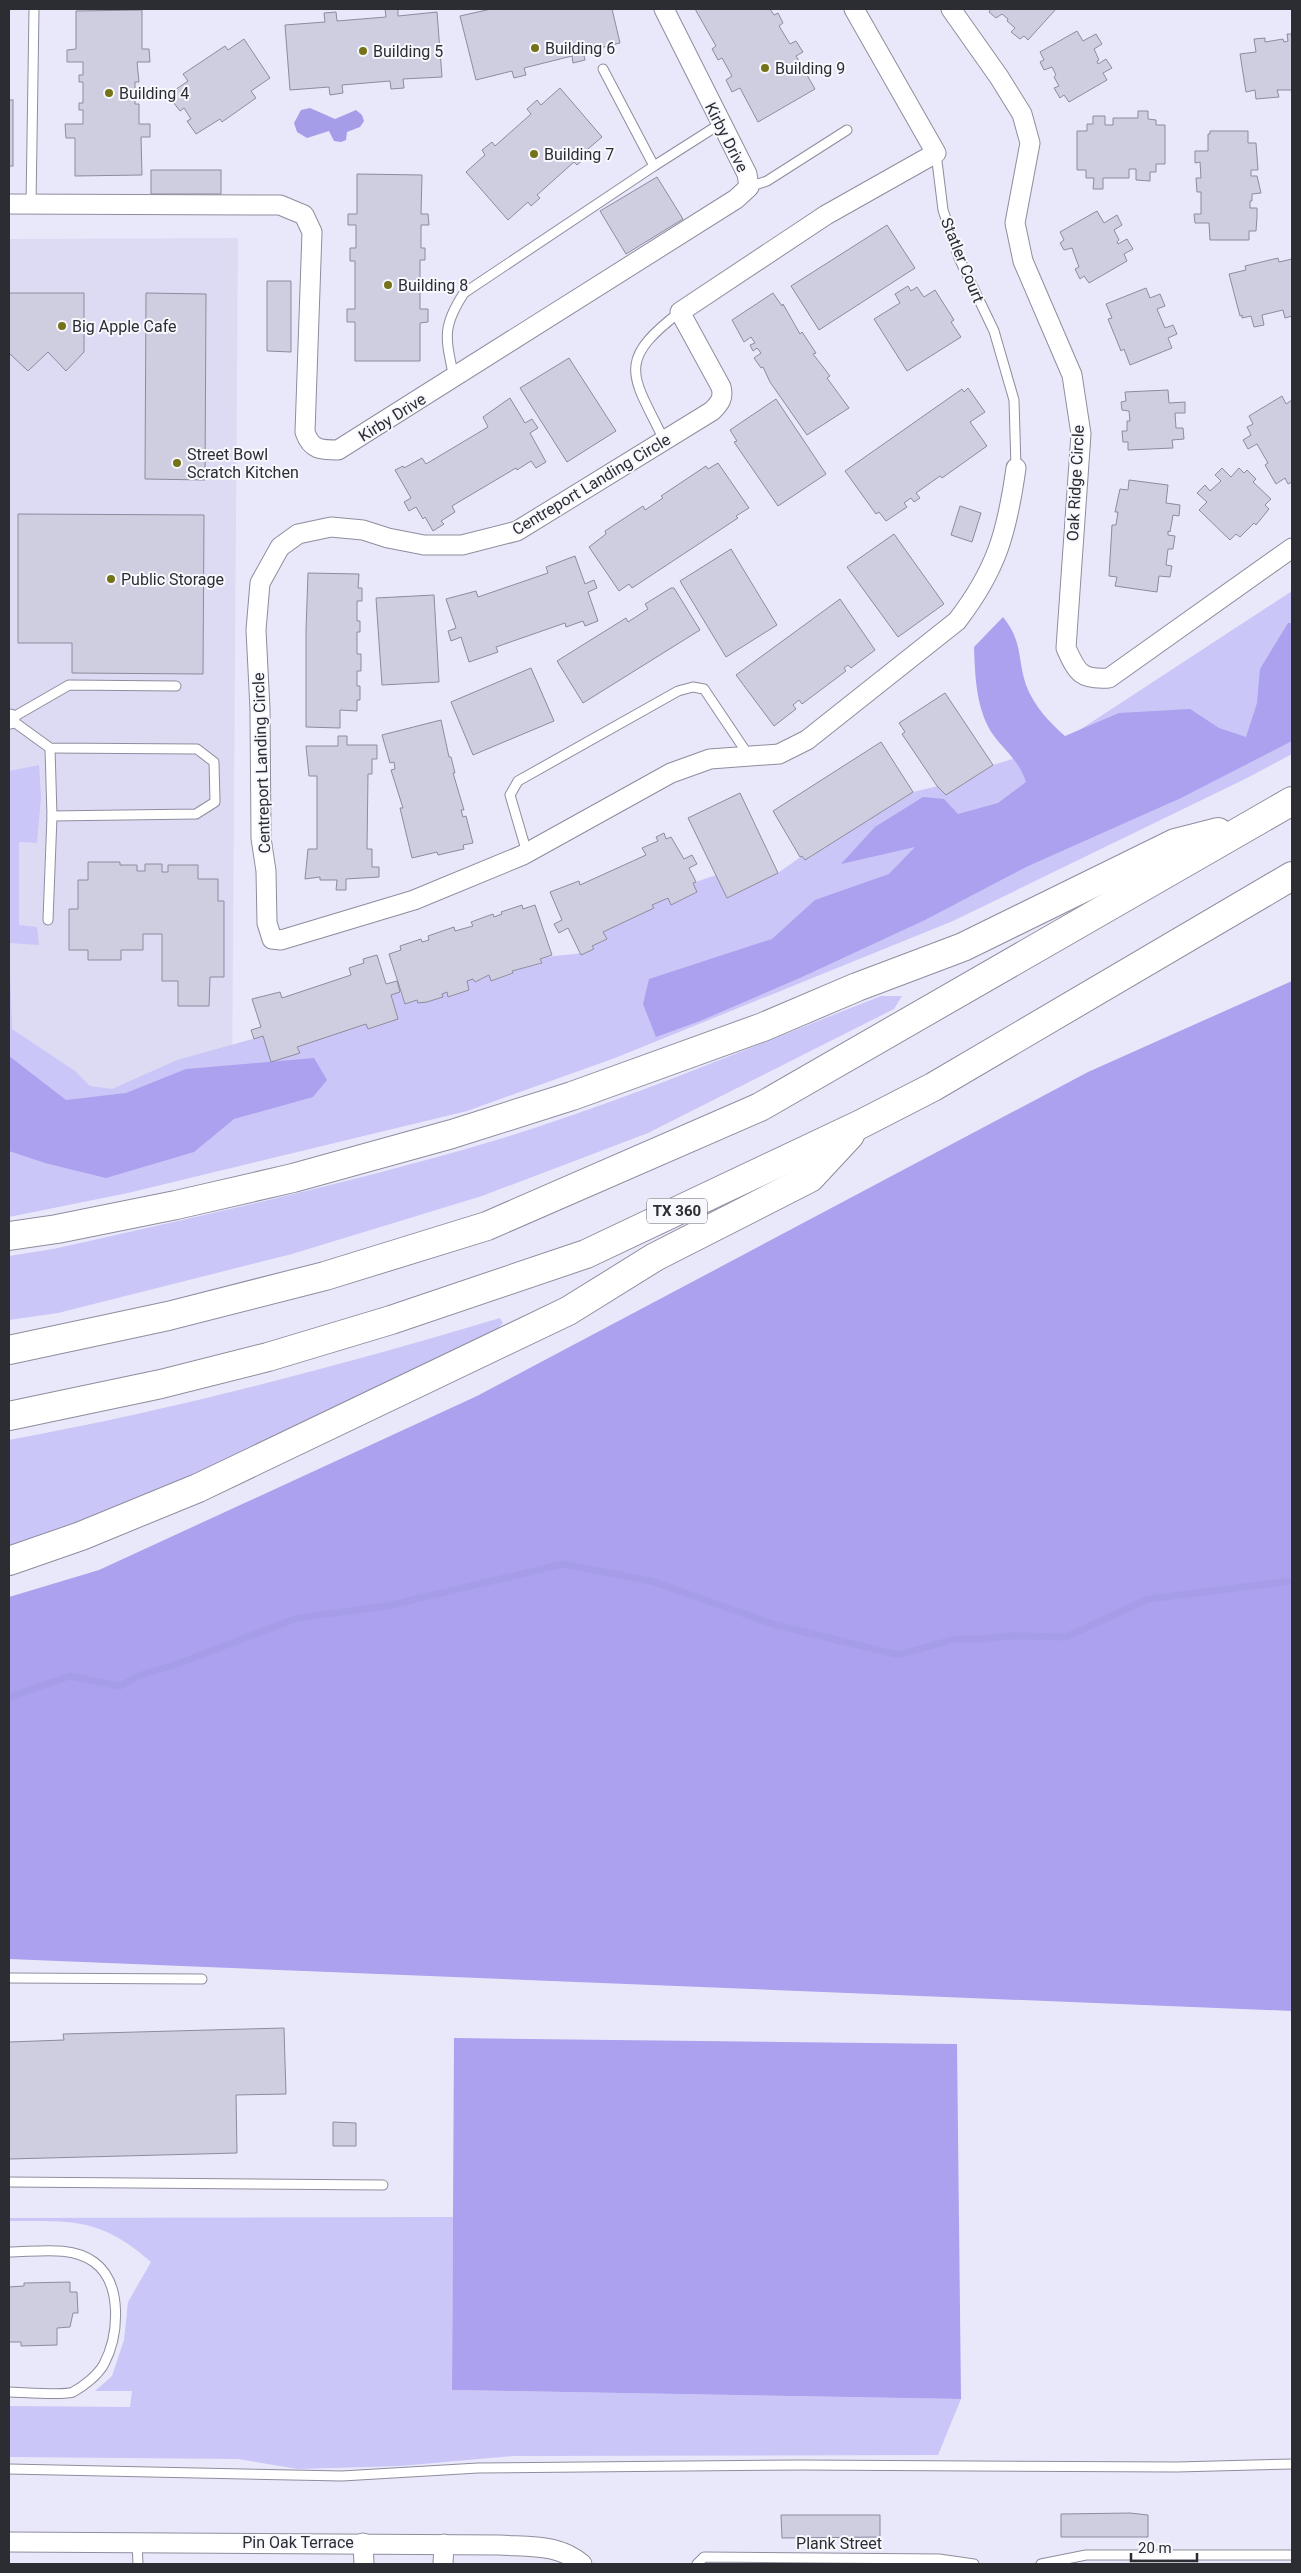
<svg xmlns="http://www.w3.org/2000/svg" width="1301" height="2573" viewBox="0 0 1301 2573" font-family="Roboto,sans-serif">
<rect width="100%" height="100%" fill="#e9e8fb"/>
<polygon fill="#dddbf4" points="238,238 232,1096 138,1130 9,1063 9,239"/>
<g fill="#cac6f7">
<path d="M1292,591v163l-45,24 -294,143 -338,137 -148,53 -339,82 -119,24v-446l30,-6 2,32 -4,46 -18,-1v83l18,2 2,18 -30,-2 3,86 63,42 15,15 22,3 65,-29 86,-24 9,26 27,-9 -2,-6 69,-23 2,5 30,-10 -7,-24 9,-3 5,12 12,-4 1,3 25,-6 -1,-3 5,-2 2,5 20,-7 -2,-9 6,-2 2,3 14,-7 2,6 21,-7v-3l29,-7 -1,-5c19,-6 36,-2 54,-10l-2,-3 15,-7 -4,-7 50,-24 -1,-3 16,-7 3,6 26,-12 -4,-9 23,-8 11,23 51,-25 24,-17 3,4 108,-68 25,-6 8,9 47,-30 62,-19z"/>
<path d="M881,996h21l-8,13 -246,124 -166,63 -190,58 -234,59 -49,7v-64l44,-7c147,-33 295,-65 440,-108 132,-40 260,-95 388,-145z"/>
<path d="M500,1318l3,5 -9,9 -279,141 -206,76v-109c168,-31 327,-73 491,-122z"/>
<path d="M453,2217l-1,173 509,9 -23,56 -425,1 -113,10 -102,3 -60,-10 -229,-2v-51l121,1 2,-16h-37l17,-15 12,-36 4,-38 23,-40c-51,-45 -79,-41 -142,-41v-3z"/>
</g>
<g fill="#aba1ee">
<path d="M1003,617c20,25 14,40 23,68 8,21 23,37 39,51l54,-23 71,-4 29,19 27,9 11,-34 3,-34 28,-46h4v118l-111,57 -155,69 -101,53 -123,57 -102,44 -44,16 -13,-33 6,-25 123,-40 43,-39 74,-26 26,-27 -74,17 34,-37 48,-30 21,2 14,15 40,-11 28,-21c-6,-20 -20,-30 -32,-46 -18,-25 -19,-60 -20,-89z"/>
<polygon points="1292,981 1292,2011 9,1959 9,1597 99,1570 477,1396 1088,1072"/>
<polygon points="9,1056 66,1100 126,1093 186,1069 314,1058 327,1080 313,1097 234,1119 194,1152 106,1178 45,1163 9,1151"/>
<polygon points="454,2038 957,2044 961,2399 452,2390"/>
</g>
<polygon fill="#a69de9" points="310,108 335,119 356,110 362,115 364,121 360,127 347,132 346,140 341,142 334,141 329,131 307,138 297,132 294,123 301,110"/>
<g fill="none" stroke-linecap="round" stroke-linejoin="round">
<polyline stroke="#a69de9" stroke-width="7" points="9,1697 70,1676 120,1686 138,1676 180,1663 297,1618 387,1606 563,1564 651,1581 773,1624 898,1655 955,1639 985,1639 1009,1636 1066,1637 1148,1599 1292,1581"/>
</g>
<g fill="#cfcee0" stroke="#8d8c9d">
<polygon points="385,9 398,9 398,16 437,12 442,77 403,79 404,88 391,89 390,81 342,85 343,93 330,95 329,87 290,90 285,25 325,22 324,13 336,12 337,21 386,17"/>
<polygon points="491,9 612,9 620,43 583,52 585,60 573,63 572,56 524,68 526,75 514,78 512,71 476,80 460,16"/>
<polygon points="695,9 770,9 774,15 778,13 783,23 779,26 790,44 796,41 803,52 796,56 815,89 758,122 740,88 732,92 726,80 732,76 722,58 718,60 712,49 716,46"/>
<polygon points="991,9 1056,9 1028,40 1024,36 1020,39 1011,32 1015,28 1007,21 1008,19 1002,14 996,18 989,12"/>
<polygon points="142,10 142,49 149,49 150,62 137,62 139,82 135,82 135,104 139,104 139,124 150,124 150,137 141,137 142,175 75,176 75,138 66,138 65,124 83,124 83,110 79,110 79,103 83,103 83,82 79,82 79,75 83,75 83,62 67,62 67,50 76,49 76,11"/>
<polygon points="1077,31 1083,41 1096,34 1102,44 1094,49 1099,60 1097,61 1098,64 1106,59 1112,68 1103,73 1107,80 1069,102 1064,95 1060,98 1054,88 1059,86 1054,77 1056,75 1052,67 1044,70 1040,62 1044,60 1040,52"/>
<polygon points="1287,34 1292,34 1292,90 1277,90 1279,97 1256,99 1255,90 1246,92 1240,54 1256,52 1254,39 1265,38 1265,42 1283,39 1284,42 1288,41"/>
<polygon points="244,39 270,78 251,91 256,98 222,122 220,119 196,134 187,121 191,119 184,108 180,111 170,98 174,95 172,92 188,81 183,74 225,46 228,50"/>
<polygon points="560,88 602,137 582,154 586,157 577,165 574,162 537,195 540,198 531,206 528,202 508,220 466,172 485,155 482,150 492,142 495,146 531,114 527,109 537,100 541,105"/>
<rect x="9" y="100" width="4" height="66"/>
<polygon points="1138,111 1148,111 1148,119 1156,120 1156,125 1165,125 1165,164 1156,164 1156,172 1150,172 1150,181 1136,180 1136,169 1129,169 1129,178 1103,178 1103,189 1093,189 1094,178 1086,178 1086,170 1077,170 1077,131 1087,131 1087,124 1093,124 1093,116 1105,116 1105,125 1113,125 1113,118 1138,118"/>
<polygon points="1210,131 1248,131 1248,143 1256,143 1258,170 1251,170 1251,176 1257,176 1261,193 1252,194 1252,201 1250,201 1250,208 1257,208 1257,217 1256,231 1249,231 1249,240 1210,240 1209,223 1195,223 1194,214 1201,214 1201,192 1197,192 1196,178 1201,178 1200,162 1195,163 1195,151 1208,151 1208,134 1210,134"/>
<rect x="151" y="170" width="70" height="24"/>
<polygon points="357,174 422,175 421,214 428,214 429,225 421,225 421,248 425,248 425,260 420,260 420,309 428,309 428,322 420,323 420,361 355,361 355,322 347,322 347,309 355,309 355,261 350,261 350,248 356,248 356,225 348,225 348,214 357,214"/>
<polygon points="657,177 683,219 626,254 600,211"/>
<polygon points="1097,211 1104,223 1117,215 1122,225 1114,230 1119,240 1117,242 1118,244 1127,239 1133,249 1124,254 1127,261 1089,283 1084,276 1080,279 1075,269 1079,267 1072,248 1064,250 1060,243 1064,240 1060,232"/>
<polygon points="887,225 915,268 819,330 791,286"/>
<polygon points="1278,258 1279,262 1292,259 1292,316 1285,318 1283,310 1262,315 1264,325 1254,327 1251,316 1242,318 1242,315 1240,316 1229,274 1246,270 1245,266"/>
<polygon points="267,281 291,281 291,352 267,351"/>
<polygon points="908,286 911,291 917,287 924,297 935,290 954,320 951,322 961,337 907,371 874,319 900,303 895,294"/>
<polygon points="1146,288 1150,298 1160,294 1165,306 1157,309 1165,328 1173,325 1177,334 1168,338 1172,348 1130,365 1124,349 1121,351 1108,319 1112,318 1106,304"/>
<polygon points="9,293 84,293 84,352 66,371 48,352 28,371 9,353"/>
<polygon points="146,293 206,294 205,480 145,479"/>
<polygon points="773,293 782,306 783,304 800,334 802,332 816,353 813,354 830,376 827,378 849,408 807,435 770,382 763,367 761,368 754,358 761,353 757,348 753,351 750,345 755,343 751,337 744,342 732,320"/>
<polygon points="569,358 616,431 567,462 520,388"/>
<polygon points="968,388 985,412 970,422 987,446 942,478 940,476 916,493 920,498 914,502 911,498 904,503 907,507 886,521 879,512 876,514 845,471 962,389 964,392"/>
<polygon points="1168,390 1169,403 1185,402 1185,413 1175,413 1176,428 1183,428 1184,439 1172,440 1173,448 1128,450 1128,442 1123,442 1122,431 1127,431 1127,421 1130,421 1129,411 1122,410 1121,402 1126,401 1125,392"/>
<polygon points="1282,396 1286,404 1292,400 1292,482 1288,484 1285,478 1276,484 1265,465 1268,463 1257,444 1248,449 1243,440 1251,435 1247,427 1253,424 1249,416"/>
<polygon points="510,398 525,423 532,419 538,428 530,433 546,462 536,468 531,461 517,470 516,468 452,506 455,512 441,521 444,524 433,531 425,517 423,519 416,507 409,511 404,502 411,498 395,470 403,466 404,468 422,458 426,464 488,427 483,417"/>
<polygon points="776,399 826,474 778,506 734,442 737,441 730,430"/>
<polygon points="718,463 749,508 736,516 738,518 632,588 629,584 619,591 589,547 606,534 605,531 643,506 645,510 663,498 661,496 706,466 708,469"/>
<polygon points="1222,468 1231,477 1239,468 1244,473 1247,470 1256,479 1253,482 1271,499 1265,505 1269,509 1256,525 1254,523 1240,537 1236,534 1230,540 1199,510 1207,502 1197,493 1205,485 1210,491 1221,481 1215,475"/>
<polygon points="1129,480 1168,485 1166,503 1180,505 1179,516 1173,515 1170,532 1168,531 1168,535 1175,536 1173,549 1168,549 1166,565 1172,566 1170,577 1159,576 1157,592 1115,586 1117,577 1109,576 1112,525 1116,525 1118,512 1115,512 1120,489 1128,490"/>
<polygon points="960,506 981,513 972,542 951,535"/>
<polygon points="18,514 204,515 203,674 72,673 72,643 18,643"/>
<polygon points="894,534 944,604 898,637 847,567"/>
<polygon points="731,549 777,625 726,657 680,581"/>
<polygon points="575,556 585,584 594,580 597,588 588,592 598,621 585,626 583,621 566,627 565,623 496,647 498,652 469,662 461,637 451,641 448,631 456,628 446,599 476,591 478,597 548,573 546,567"/>
<polygon points="308,573 359,574 358,588 362,588 362,601 357,601 357,621 360,621 360,632 357,632 357,654 361,654 361,671 357,671 357,686 360,686 360,700 357,700 357,711 340,710 340,728 306,727 306,630"/>
<polygon points="671,588 674,588 700,630 583,703 557,661 626,618 628,622 648,609 645,604"/>
<polygon points="434,595 439,682 382,685 376,598"/>
<polygon points="840,599 875,650 851,668 848,665 844,668 846,671 802,704 799,700 793,705 796,709 774,726 736,675"/>
<polygon points="531,668 554,721 473,755 451,702"/>
<polygon points="945,693 993,765 946,795 937,786 902,734 905,732 899,723"/>
<polygon points="441,720 449,757 451,757 455,773 453,773 464,810 461,810 463,817 466,816 473,843 463,845 464,849 438,855 437,852 412,858 400,808 403,808 391,770 395,769 394,762 390,763 382,735"/>
<polygon points="338,736 347,736 347,745 377,745 377,759 372,759 372,774 368,774 367,849 372,849 372,867 379,867 379,877 346,879 346,890 336,890 337,880 320,880 320,877 305,879 308,849 317,849 317,776 309,776 306,746 338,746"/>
<polygon points="881,742 913,792 805,860 802,856 800,857 773,811"/>
<polygon points="740,793 778,873 727,898 688,818"/>
<polygon points="664,833 666,839 671,837 684,859 692,855 697,864 689,868 696,882 693,883 697,892 671,905 668,898 652,905 654,908 603,932 607,939 592,946 594,949 581,955 568,928 559,933 554,924 562,920 550,892 579,881 580,885 646,855 642,848 658,841 656,837"/>
<polygon points="88,862 120,862 120,865 137,865 137,871 145,871 145,864 162,864 162,872 168,872 168,865 198,865 198,879 218,879 218,901 224,901 224,977 210,977 209,1006 178,1006 178,981 162,981 162,934 143,934 143,950 121,950 121,960 88,960 88,950 69,950 69,909 78,909 78,880 88,880"/>
<polygon points="522,905 523,909 535,905 552,955 540,959 542,963 512,971 513,973 491,981 489,975 475,982 473,979 467,981 469,990 448,997 447,992 442,994 443,997 427,1002 418,1003 417,1000 405,1004 389,954 401,950 400,946 421,939 422,942 429,940 428,936 454,927 455,931 473,926 471,922 493,914 494,917 502,914 501,912"/>
<polygon points="377,955 386,984 397,981 400,992 391,995 398,1019 368,1029 366,1024 297,1047 300,1053 271,1062 263,1036 254,1039 251,1030 261,1027 252,999 280,992 282,998 351,975 349,968 364,963 363,959"/>
<polygon points="284,2028 286,2094 236,2095 237,2153 9,2159 9,2042 64,2040 63,2034"/>
<polygon points="333,2122 356,2123 356,2146 333,2146"/>
<polygon points="70,2282 70,2292 77,2292 78,2313 73,2313 70,2327 57,2328 57,2345 21,2346 21,2342 9,2342 9,2287 24,2286 24,2283"/>
<polygon points="1130,2513 1148,2515 1148,2537 1061,2537 1061,2514"/>
<polygon points="781,2515 880,2515 880,2537 782,2538"/>
</g>
<g fill="none" stroke-linecap="round" stroke-linejoin="round">
<g stroke="#8e8d9e" stroke-width="11">
<g id="lane">
<polyline points="603,69 654,166"/>
<polyline points="936,153 943,210 959,258 994,331 1014,400 1016,468"/>
<polyline points="749,187 767,181 847,130"/>
<polyline points="31,205 34,9"/>
<path d="M454,378c-8,-39 -13,-50 10,-85l190,-127 66,-42"/>
<path d="M664,440c-31,-64 -50,-78 16,-128"/>
<polyline points="50,748 52,816"/>
<polyline points="527,853 510,795 518,781 678,691 693,687 704,689 749,756"/>
<polyline points="48,920 52,816 196,814 215,802 214,762 197,749 50,748 10,719 69,685 176,686"/>
<polyline points="9,1978 202,1979"/>
<polyline points="9,2182 383,2185"/>
<path d="M9,2252c27,0 62,-7 85,10 29,21 25,73 10,102 -6,11 -20,22 -31,28 -8,4 -53,0 -64,0"/>
<polyline points="9,2469 342,2476 478,2468 802,2465 1177,2467 1292,2464"/>
<polyline points="137,2542 138,2564"/>
<polyline points="697,2564 704,2557 939,2559 974,2564"/>
<polyline points="1041,2564 1086,2555 1292,2555"/>
</g>
</g>
<g stroke="#8e8d9e" stroke-width="21">
<g id="street">
<path d="M854,9l82,144 -110,62 -146,97 41,75c3,11 -1,16 -9,24l-195,120 -55,14h-38l-36,-7 -25,-8 -32,-3 -33,7 -18,13 -20,36 -4,47 4,79 1,129 5,33 1,52 5,16 9,1 133,-40 109,-45 148,-82 39,-14 69,-5 28,-14 150,-119c40,-52 50,-89 59,-153"/>
<path d="M951,9l48,68 23,37 8,29 -15,80 8,38 49,114 9,59 -15,214c11,24 14,32 43,30l183,-130"/>
<path d="M9,204l271,1 24,10 8,17 -7,200c6,18 16,18 33,18l398,-251 13,-12 -2,-13 -83,-165"/>
<polyline points="9,719 10,719"/>
<path d="M9,2542l491,3c30,2 59,-1 82,19"/>
<polyline points="363,2543 364,2564"/>
<polyline points="443,2564 444,2544"/>
</g>
</g>
<g stroke="#8e8d9e" stroke-width="30">
<g id="highway">
<polyline points="9,1236 57,1229 176,1205 293,1178 452,1134 572,1096 763,1027 857,987 963,947 1175,843 1218,832"/>
<polyline points="9,1350 168,1316 325,1276 487,1226 760,1107 1292,801"/>
<polyline points="9,1416 161,1384 268,1357 391,1320 586,1254 861,1124 933,1087 1292,876"/>
<polyline points="9,1561 81,1536 198,1488 568,1311 655,1257 810,1178 850,1135"/>
</g>
</g>
<use href="#lane" stroke="#fff" stroke-width="9"/>
<use href="#street" stroke="#fff" stroke-width="19"/>
<use href="#highway" stroke="#fff" stroke-width="28"/>
</g>
<g fill="#747318" stroke="#f7f7fe" stroke-width="2">
<circle cx="535" cy="48" r="5"/>
<circle cx="363" cy="51" r="5"/>
<circle cx="765" cy="68" r="5"/>
<circle cx="109" cy="93" r="5"/>
<circle cx="534" cy="154" r="5"/>
<circle cx="388" cy="285" r="5"/>
<circle cx="62" cy="326" r="5"/>
<circle cx="177" cy="463" r="5"/>
<circle cx="111" cy="579" r="5"/>
</g>
<g text-anchor="middle" stroke-width="4" stroke-linejoin="round" paint-order="stroke">
<rect fill="#f7f7fe" stroke="#696970" stroke-width="1" x="647" y="1198.5" width="60" height="25" rx="4"/>
<g font-size="15" font-weight="bold" fill="#2c2c33">
<text x="677" y="1216">TX 360</text>
</g>
<g font-size="16" fill="#2c2c33" stroke="#f7f7fe" text-anchor="start">
<text x="545" y="54">Building 6</text>
<text x="373" y="57">Building 5</text>
<text x="775" y="74">Building 9</text>
<text x="119" y="99">Building 4</text>
<text x="544" y="160">Building 7</text>
<text x="398" y="291">Building 8</text>
<text x="72" y="332">Big Apple Cafe</text>
<text x="187" y="460">Street Bowl<tspan x="187" dy="18">Scratch Kitchen</tspan></text>
<text x="121" y="585">Public Storage</text>
</g>
<g font-size="16" fill="#2c2c33" stroke="#f7f7fe">
<text transform="translate(727 137) rotate(63)" y="6">Kirby Drive</text>
<text transform="translate(963 260) rotate(68)" y="6">Statler Court</text>
<text transform="translate(392 417) rotate(-32)" y="6">Kirby Drive</text>
<text transform="translate(1075 483) rotate(-87)" y="6">Oak Ridge Circle</text>
<text transform="translate(591 484) rotate(-31)" y="6">Centreport Landing Circle</text>
<text transform="translate(261 763) rotate(-92)" y="6">Centreport Landing Circle</text>
<text x="298" y="2548">Pin Oak Terrace</text>
<text x="839" y="2549">Plank Street</text>
</g>
</g>
<rect width="1301" height="2573" fill="none" stroke="#2c2c33" stroke-width="20"/>
<path d="M1131 2553v8h66v-8" fill="none" stroke="#2c2c33" stroke-width="2.5"/>
<text x="1138" y="2553" font-size="15" fill="#2c2c33" stroke="#f7f7fe" stroke-width="4" paint-order="stroke">20 m</text>
</svg>
